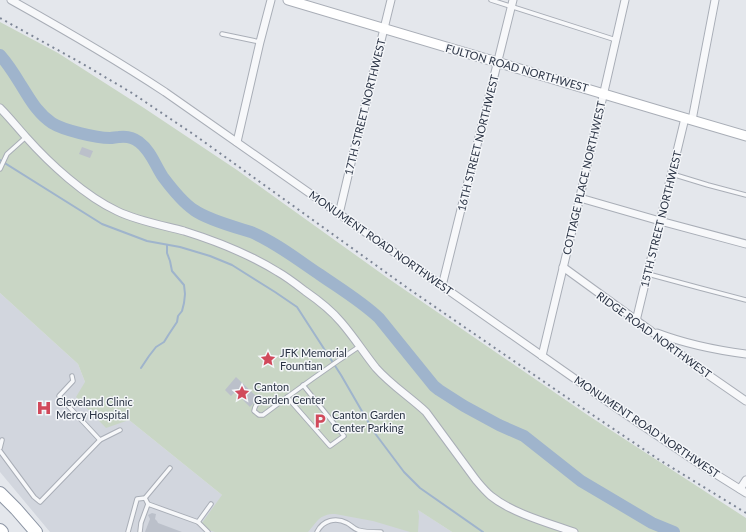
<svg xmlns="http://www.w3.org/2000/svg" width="746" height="532" viewBox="0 0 746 532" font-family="Lato,sans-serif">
<rect width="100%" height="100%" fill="#e4e7ec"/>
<polygon fill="#d2d6de" points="0,293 78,364 85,382 129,420 222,495 380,485 452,532 50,532 0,472"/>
<path fill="#c9d6c5" d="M0,22l58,31 86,55 93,62 152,109 200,137 157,102v14h-294l-34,-22 1,6 -1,16h-8l-37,-11 -38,-7c-16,0 -18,8 -27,18h-93l-16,-5 23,-32 -93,-75 -23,8 -30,-31 9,-15 -7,-18 -78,-71z"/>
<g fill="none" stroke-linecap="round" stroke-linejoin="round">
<g stroke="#9fb4cc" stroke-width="2">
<polyline points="0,160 102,224 147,241 180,247 210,256 232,265 275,292 297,307 341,375 374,432 404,472 420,488 483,532"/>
<polyline points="141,368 149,356 156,347 164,342 169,334 177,322 178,316 182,311 184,303 185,294 184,285 172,271 170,261 167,253 167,245"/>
</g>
<path stroke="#9fb4cc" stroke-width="12" d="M0,55c8,9 15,20 21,30 9,14 16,28 31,38 11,7 44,15 58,15 3,0 6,-1 9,-1 7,-1 15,1 20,5 12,9 16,23 24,35 9,12 19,25 31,33 14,10 41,17 57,22 24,10 47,28 68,42 20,14 42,27 60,44l55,68 5,4 25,16 35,19 25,11 57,45 71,42 22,9"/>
</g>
<g fill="#bbc0ca">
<polygon points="82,147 93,151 90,158 79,154"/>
<polygon points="236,377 258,398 250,407 235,392 231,396 225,390"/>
<polygon points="152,513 156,514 155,519 157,521 158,523 182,532 145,532 150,519 148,515"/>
</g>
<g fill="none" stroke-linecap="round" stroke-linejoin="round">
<g stroke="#a9aeb7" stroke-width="5.5">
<g id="lane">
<polyline points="491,0 616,40"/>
<polyline points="222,34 260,42"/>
<polyline points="0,169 7,154 26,137"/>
<polyline points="672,174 708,185 746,195"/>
<polyline points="648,274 700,288 746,300"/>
<polyline points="72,376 73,381 59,396 100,440"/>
<polyline points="287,397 330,446 344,436 303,385"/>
<path d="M283,400l-23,2c-4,2 -5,4 -6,9l5,4h4c32,-24 64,-47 97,-69"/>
<polyline points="0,448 2,440"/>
<polyline points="0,451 34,497 40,502 100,440 120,430"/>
<polyline points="148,504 198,522 211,504"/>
<polyline points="198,522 208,532"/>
<polyline points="128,532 137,499 145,498 170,468"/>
<polyline points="140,532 141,523 148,504 145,498"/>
<path d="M317,532c6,-12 19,-15 30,-9 4,2 7,6 11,7 6,2 16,2 23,2"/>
</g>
</g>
<g stroke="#a9aeb7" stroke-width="9">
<g id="street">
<path d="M11,0c52,29 104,59 154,92l453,317 80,54 48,30"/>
<path d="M0,108c9,9 17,19 26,29 24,27 59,59 91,74 21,10 44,14 67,20 32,10 65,23 94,41 9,5 18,12 27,19 13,9 26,19 36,31 13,15 23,31 35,46 15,17 34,29 50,44l50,68c5,6 9,11 15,16 21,17 57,27 83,36"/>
<polyline points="692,120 715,0"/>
<polyline points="237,142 260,42 271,0"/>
<polyline points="580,198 660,221 746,244"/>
<polyline points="339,214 352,159 391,0"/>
<polyline points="563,267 651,331 704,372 746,401"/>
<polyline points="442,286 513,0"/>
<polyline points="636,321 685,118"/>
<path d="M657,333c29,11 58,17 89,21"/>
<polyline points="542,356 576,214 625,0"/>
<polyline points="740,489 746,480"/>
</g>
</g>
<g stroke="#a9aeb7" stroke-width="11">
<polyline id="secondary" points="288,0 661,111 746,136"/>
</g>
<g stroke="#8b94a3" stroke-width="14">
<g id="highway">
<polyline points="0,493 16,509 36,532"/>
<polyline points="0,530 2,532"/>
</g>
</g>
<use href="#lane" stroke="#f7f8fa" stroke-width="3.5"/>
<use href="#street" stroke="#f7f8fa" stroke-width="7"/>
<use href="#secondary" stroke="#fff" stroke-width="9"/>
<use href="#highway" stroke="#fff" stroke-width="12"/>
<polyline stroke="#7d8696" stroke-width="2" stroke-dasharray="2 4" stroke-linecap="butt" points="0,18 83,64 132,93 196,136 409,289 575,403 658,459 746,513"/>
</g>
<defs>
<g id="sight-bare" transform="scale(1.2)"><path d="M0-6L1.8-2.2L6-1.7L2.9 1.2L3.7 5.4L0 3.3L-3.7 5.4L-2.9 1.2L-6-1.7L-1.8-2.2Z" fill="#d1495b" stroke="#f4f6f9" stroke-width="2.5" paint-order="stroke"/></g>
<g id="hospital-bare" transform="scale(1.2)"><path d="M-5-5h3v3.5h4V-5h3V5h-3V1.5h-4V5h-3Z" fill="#d1495b" stroke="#f4f6f9" stroke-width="2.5" paint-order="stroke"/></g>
<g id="parking-bare" transform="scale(1.2)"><path d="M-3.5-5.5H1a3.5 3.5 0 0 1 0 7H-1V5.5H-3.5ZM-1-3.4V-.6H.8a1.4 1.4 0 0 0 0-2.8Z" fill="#d1495b" stroke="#f4f6f9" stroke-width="2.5" paint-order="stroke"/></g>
</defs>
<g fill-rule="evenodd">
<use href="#sight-bare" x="268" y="359"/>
<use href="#sight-bare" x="242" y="393"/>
<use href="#hospital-bare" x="44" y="408"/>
<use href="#parking-bare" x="320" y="421"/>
</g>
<g text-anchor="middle" stroke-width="3" stroke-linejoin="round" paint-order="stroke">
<g font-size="11" fill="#2b3445" stroke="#f4f6f9">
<text transform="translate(517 68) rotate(16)" y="4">FULTON ROAD NORTHWEST</text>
<text transform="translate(365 107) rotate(-76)" y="4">17TH STREET NORTHWEST</text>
<text transform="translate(478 143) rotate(-76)" y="4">16TH STREET NORTHWEST</text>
<text transform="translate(584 178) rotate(-77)" y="4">COTTAGE PLACE NORTHWEST</text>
<text transform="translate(661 219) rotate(-76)" y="4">15TH STREET NORTHWEST</text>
<text transform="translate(381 243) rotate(35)" y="4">MONUMENT ROAD NORTHWEST</text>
<text transform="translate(654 335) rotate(36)" y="4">RIDGE ROAD NORTHWEST</text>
<text transform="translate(647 427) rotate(34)" y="4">MONUMENT ROAD NORTHWEST</text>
</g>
<g font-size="11" fill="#2b3445" stroke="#f4f6f9" text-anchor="start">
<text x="280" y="357">JFK Memorial<tspan x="280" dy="13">Fountian</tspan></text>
<text x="254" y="391">Canton<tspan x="254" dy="13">Garden Center</tspan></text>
<text x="56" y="406">Cleveland Clinic<tspan x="56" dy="13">Mercy Hospital</tspan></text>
<text x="332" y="419">Canton Garden<tspan x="332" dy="13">Center Parking</tspan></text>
</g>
</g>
</svg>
